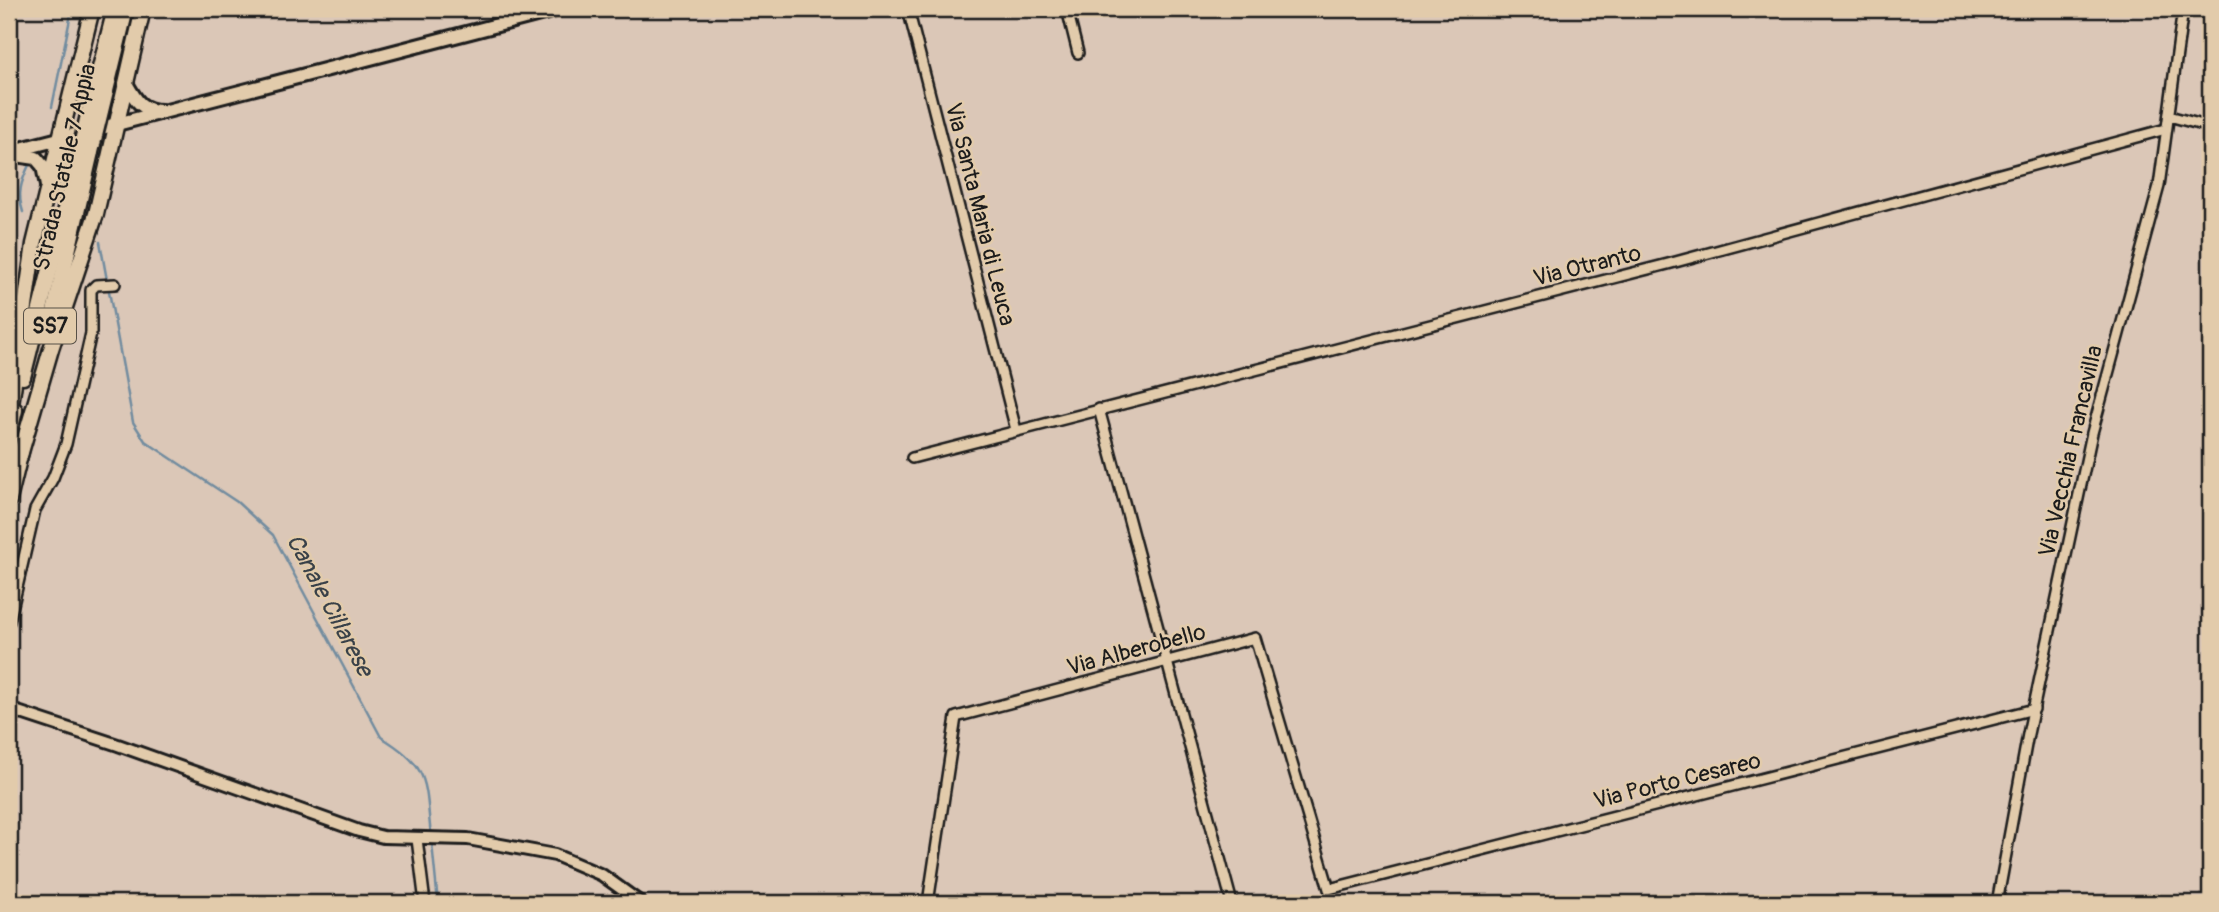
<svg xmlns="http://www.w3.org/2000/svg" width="2219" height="912" viewBox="0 0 2219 912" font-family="Pangolin,sans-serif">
<rect width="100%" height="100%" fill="#dbc7b7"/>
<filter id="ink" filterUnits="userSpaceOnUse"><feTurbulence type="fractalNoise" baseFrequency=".0143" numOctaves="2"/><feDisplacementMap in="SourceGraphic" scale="14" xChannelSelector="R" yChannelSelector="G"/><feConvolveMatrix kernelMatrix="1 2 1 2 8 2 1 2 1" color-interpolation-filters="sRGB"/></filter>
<g filter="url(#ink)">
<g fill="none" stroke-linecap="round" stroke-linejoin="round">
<g stroke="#728c9f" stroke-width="2.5">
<polyline points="52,107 72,9"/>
<path d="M23,212c-6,-18 -2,-30 6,-47"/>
<path d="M100,242l33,180 12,19 92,61 36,33 108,202c50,30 44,45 50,99"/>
<polyline points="432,843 438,903"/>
</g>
<g stroke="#1c1c1c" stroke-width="14">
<g id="minor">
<polyline points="908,9 1016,430"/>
<polyline points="1067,9 1078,53"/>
<polyline points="2169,116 2210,127"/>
<polyline points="1099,409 1232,903"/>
<polyline points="912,458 1668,264 2166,129"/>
<polyline points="9,622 35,510 53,478 66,444 91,333 91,290 96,285 115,284"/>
<polyline points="417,839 425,903"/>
<polyline points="928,903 956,717 1255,638 1329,889 2034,709"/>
<polyline points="1997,903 2028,734 2092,433 2159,186 2183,9"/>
</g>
</g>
<g stroke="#1c1c1c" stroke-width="16">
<polyline id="tertiary" points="9,709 118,745 359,831 383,837 468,839 555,855 602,875 641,903"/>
</g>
<g stroke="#1c1c1c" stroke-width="18">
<g id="secondary">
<path d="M127,85c9,16 15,26 35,26"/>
<polyline points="9,152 559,9"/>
<polyline points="16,155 36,158 43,166 47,186"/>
</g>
</g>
<g stroke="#1c1c1c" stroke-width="19">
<g id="trunk">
<polyline points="89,111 115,9"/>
<polyline points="101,111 126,9"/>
<polyline points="50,329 91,152"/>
<polyline points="23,377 79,154"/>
<polyline points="9,418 34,244 92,9"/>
<polyline points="9,435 15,410"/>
<polyline points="19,459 51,349 96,214 143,9"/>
<polyline points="9,500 21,451"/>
</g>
</g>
<use href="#minor" stroke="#e2cbab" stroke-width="9"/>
<use href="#tertiary" stroke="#e2cbab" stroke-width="10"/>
<use href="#secondary" stroke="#e2cbab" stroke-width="12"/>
<use href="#trunk" stroke="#e2cbab" stroke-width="14"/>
<g stroke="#1c1c1c" stroke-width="19" stroke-linecap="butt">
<g id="trunk-bridge">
<polyline points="91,152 101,111"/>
<polyline points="79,154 89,111"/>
</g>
</g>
<use href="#trunk-bridge" stroke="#e2cbab" stroke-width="14"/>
</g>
</g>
<g text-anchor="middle" stroke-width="5" stroke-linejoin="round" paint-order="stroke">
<rect fill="#e2cbab" stroke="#575047" stroke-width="2" x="24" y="308.5" width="52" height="35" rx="5"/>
<g font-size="21" font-weight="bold" fill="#1c1c1c">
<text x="50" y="333">SS7</text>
</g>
<g font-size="23" fill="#1c1c1c" stroke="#e2cbab">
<text transform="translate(64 167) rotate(-77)" y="8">Strada Statale 7 Appia</text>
<text transform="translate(981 214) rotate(76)" y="8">Via Santa Maria di Leuca</text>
<text transform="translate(1587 265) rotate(-14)" y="8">Via Otranto</text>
<text transform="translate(2070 451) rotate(-77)" y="8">Via Vecchia Francavilla</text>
<text transform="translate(1136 649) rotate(-15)" y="8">Via Alberobello</text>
<text transform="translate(1677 780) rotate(-14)" y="8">Via Porto Cesareo</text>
</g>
<g font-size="24" font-style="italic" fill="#394148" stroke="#e2cbab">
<text transform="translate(330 605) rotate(62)" y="8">Canale Cillarese</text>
</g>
</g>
<rect width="2219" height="912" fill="none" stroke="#e2cbab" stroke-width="35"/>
<rect x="18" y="18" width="2184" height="877" fill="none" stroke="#1c1c1c" stroke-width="2.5" filter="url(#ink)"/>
</svg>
